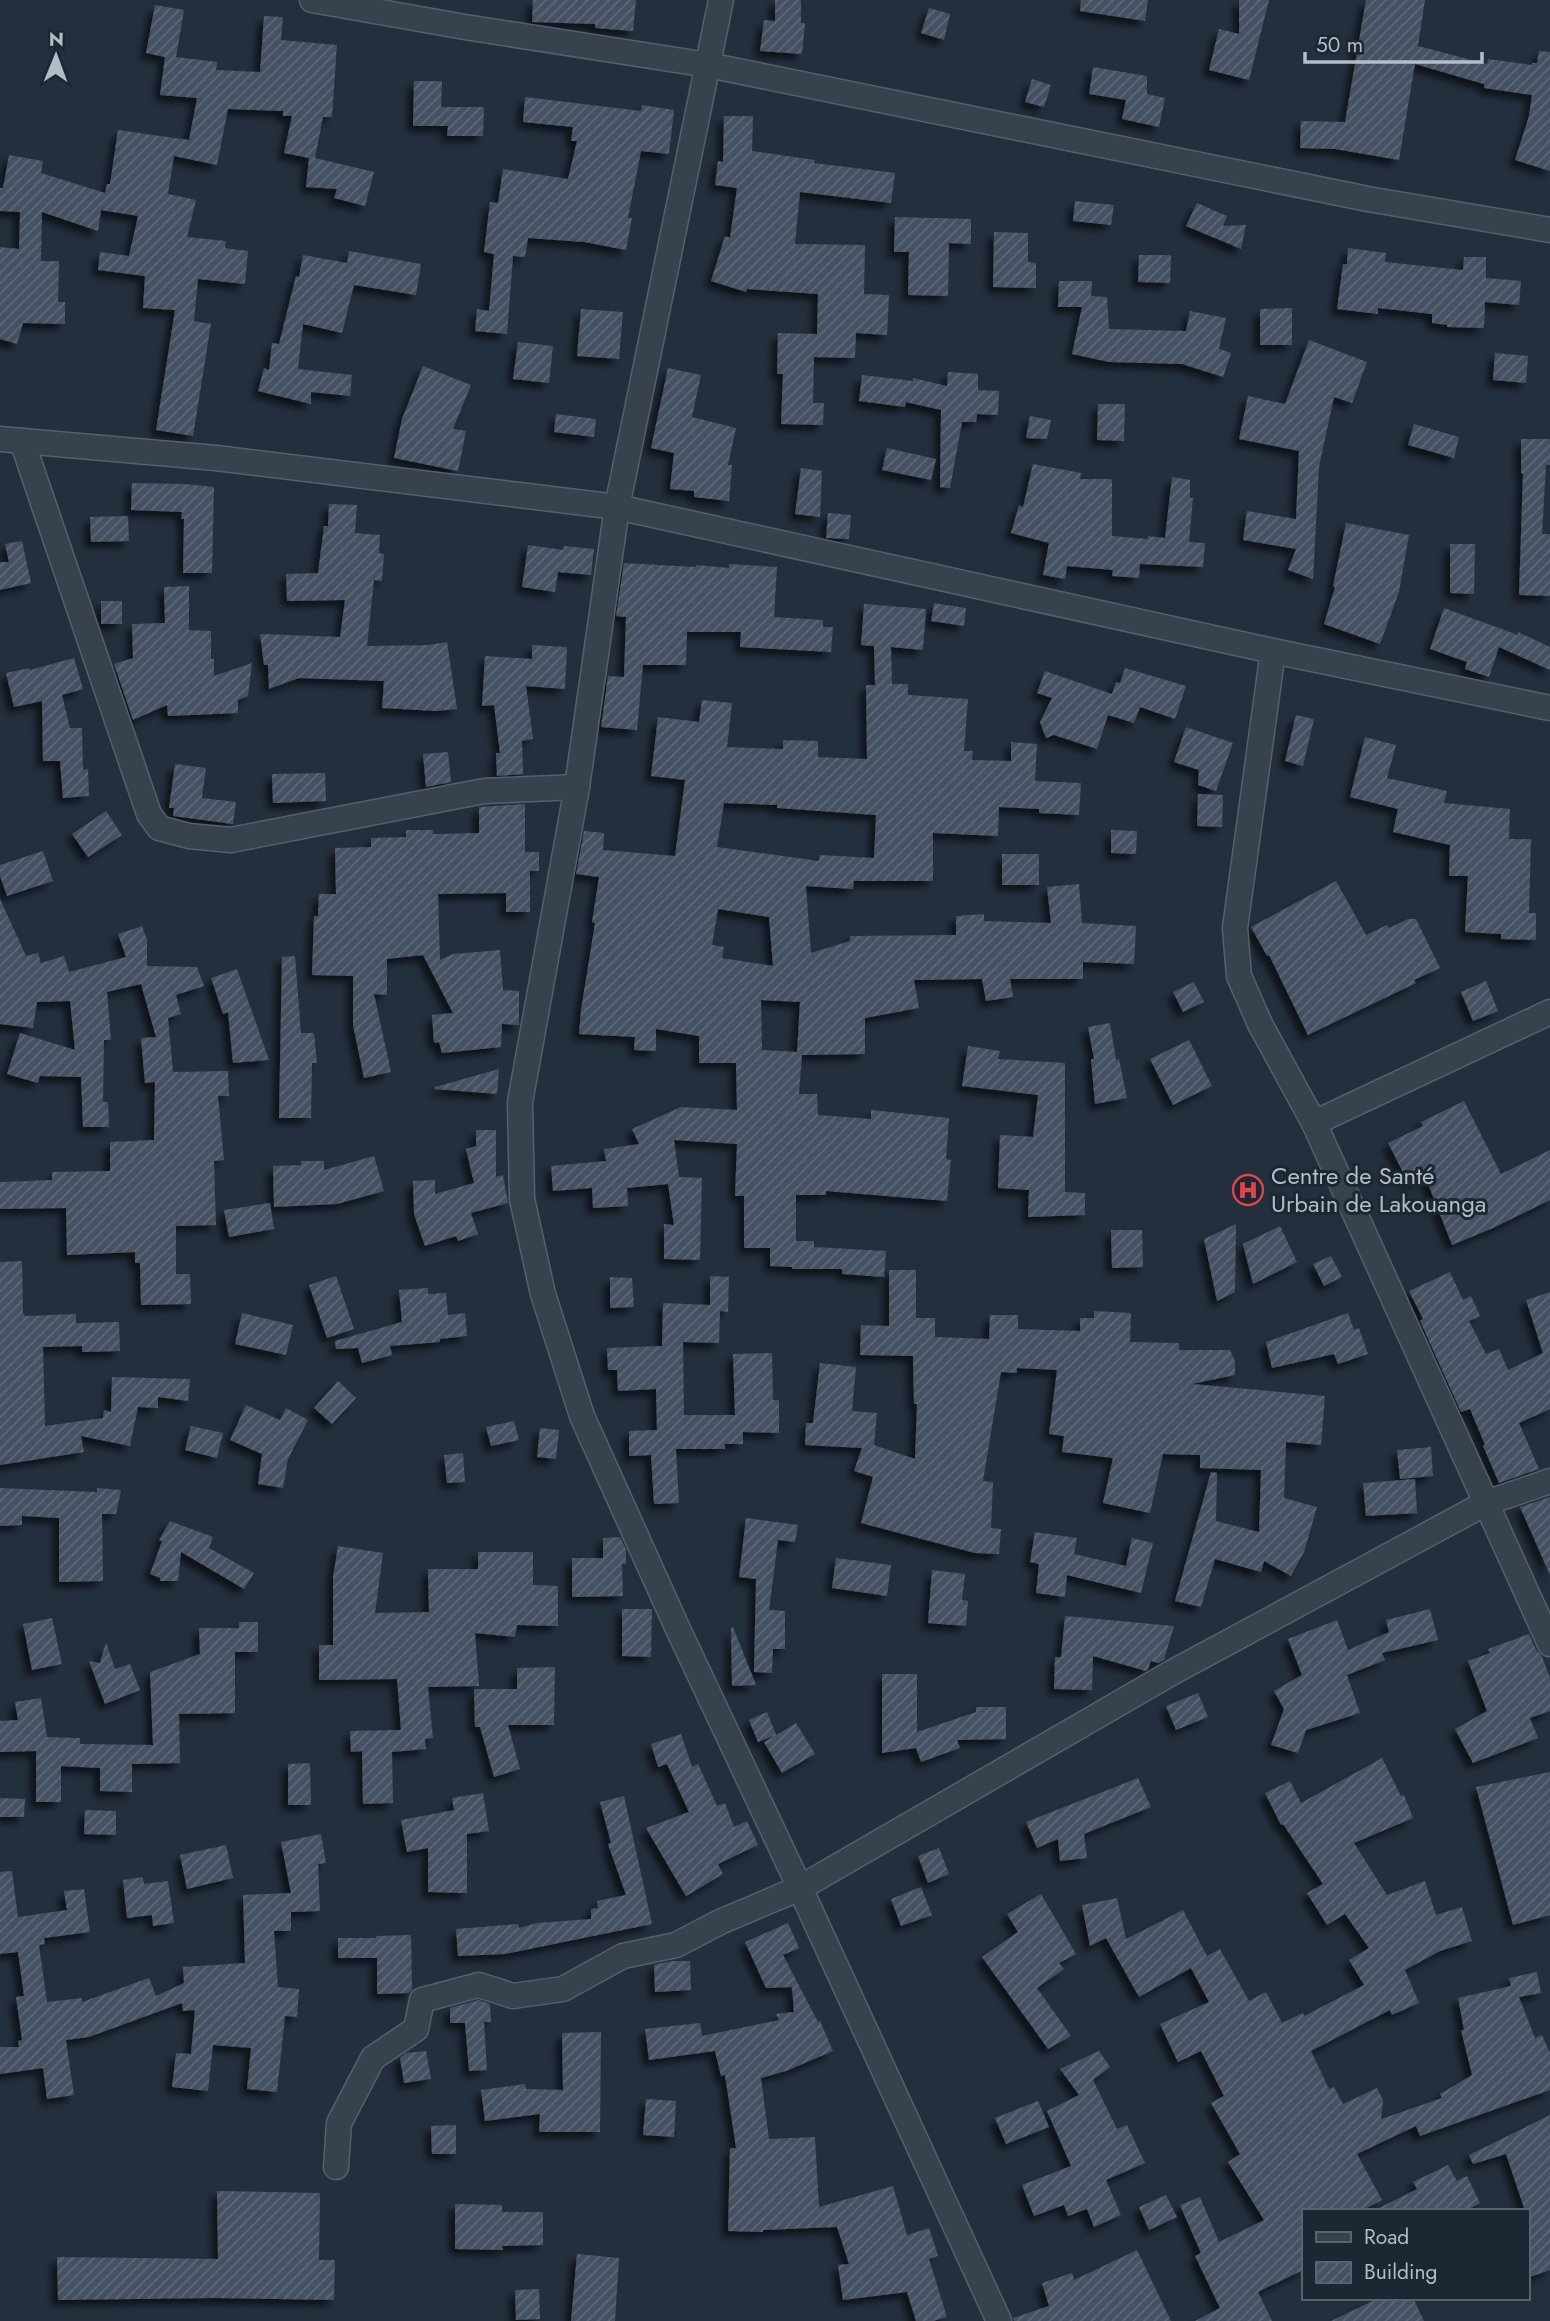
<svg xmlns="http://www.w3.org/2000/svg" width="1550" height="2321" viewBox="0 0 1550 2321" font-family="Jost,sans-serif">
<defs>
<pattern id="building-hatch" width="6" height="6" patternUnits="userSpaceOnUse" patternTransform="scale(1.75)"><rect width="6" height="6" fill="#455162"/><path d="M-1 1l2-2M0 6l6-6M5 7l2-2" fill="none" stroke="#5d6877"/></pattern>
<filter id="shadow"><feDropShadow dx="-6" dy="6" stdDeviation="3.5" flood-color="#0009"/></filter>
</defs>
<rect width="100%" height="100%" fill="#242f3e"/>
<g fill="url(#building-hatch)" fill-rule="evenodd" filter="url(#shadow)">
<polygon points="533,0 636,0 633,31 595,28 595,24 532,22"/>
<polygon points="775,0 801,0 801,23 805,23 802,54 760,51 764,20 775,21"/>
<polygon points="1081,0 1148,0 1145,21 1080,11"/>
<polygon points="1239,0 1269,0 1249,80 1209,70 1219,29 1239,34"/>
<polygon points="1366,0 1425,0 1418,46 1487,64 1488,59 1532,65 1532,63 1537,63 1539,51 1550,52 1550,171 1515,160 1529,116 1532,95 1484,88 1484,84 1415,64 1399,160 1335,149 1300,148 1301,121 1345,122"/>
<polygon points="155,5 184,10 176,57 217,62 216,70 260,72 264,16 283,17 281,40 337,45 332,117 323,117 315,158 374,172 365,206 334,198 337,189 306,187 309,158 284,153 292,116 283,116 283,111 228,109 217,165 174,156 168,194 196,200 187,237 226,241 225,248 248,251 245,284 198,279 194,321 211,324 193,436 156,430 175,310 143,308 145,276 98,270 100,252 129,256 138,216 101,210 98,231 42,212 41,261 59,261 58,302 65,302 65,324 23,323 17,344 0,339 0,247 19,249 20,212 0,211 0,188 3,188 9,155 43,161 41,173 105,193 107,184 110,184 118,130 189,140 197,98 160,95 165,57 146,53"/>
<polygon points="929,8 950,14 944,40 921,33"/>
<polygon points="1093,67 1147,76 1147,94 1165,98 1159,127 1122,119 1126,100 1089,94"/>
<polygon points="1032,79 1051,85 1044,107 1025,102"/>
<polygon points="414,81 442,81 441,107 484,107 483,136 447,136 448,126 413,126"/>
<polygon points="525,97 641,111 642,105 674,110 669,154 641,151 628,218 632,218 626,250 584,242 528,238 525,257 513,256 507,334 475,331 477,309 489,311 494,254 484,252 490,202 498,203 503,169 568,179 577,141 571,141 573,127 523,122"/>
<polygon points="724,116 753,116 752,151 815,160 814,163 895,173 891,203 800,192 795,244 865,245 864,294 889,295 887,335 856,333 855,358 814,357 813,403 824,403 823,425 781,424 783,374 777,374 778,333 817,334 818,294 747,289 746,292 711,281 725,236 730,238 737,188 715,185 718,161 723,162"/>
<polygon points="1075,201 1114,205 1111,225 1073,221"/>
<polygon points="1197,203 1227,216 1223,226 1246,225 1241,249 1186,226"/>
<polygon points="895,217 971,219 971,244 949,243 948,296 908,295 909,252 894,252"/>
<polygon points="994,232 1028,233 1028,262 1036,263 1036,288 993,287"/>
<polygon points="1348,248 1386,253 1385,262 1463,270 1464,257 1486,257 1486,278 1521,281 1519,305 1485,302 1484,328 1447,327 1447,325 1432,323 1432,314 1378,308 1378,314 1337,309 1343,264 1347,264"/>
<polygon points="349,251 421,264 416,295 354,285 342,333 303,324 298,369 352,375 350,396 311,392 311,404 258,391 264,368 269,370 272,343 279,344 296,276 299,277 303,255 347,263"/>
<polygon points="1139,255 1171,255 1170,283 1138,282"/>
<polygon points="1059,281 1092,281 1091,296 1107,297 1109,329 1186,331 1190,311 1226,318 1219,349 1231,353 1223,377 1182,364 1109,362 1072,354 1082,307 1058,307"/>
<polygon points="1292,308 1292,345 1260,345 1260,309"/>
<polygon points="581,309 623,312 619,359 577,356"/>
<polygon points="1309,340 1367,362 1352,403 1334,397 1319,467 1313,579 1288,570 1296,549 1243,540 1247,511 1296,519 1299,451 1239,439 1248,396 1285,404"/>
<polygon points="518,342 553,346 549,383 513,379"/>
<polygon points="1495,353 1528,356 1526,383 1493,380"/>
<polygon points="423,366 471,385 453,429 466,431 458,471 394,458 402,419"/>
<polygon points="668,368 701,375 692,417 736,428 728,465 732,465 729,501 694,497 694,491 670,489 674,453 651,448"/>
<polygon points="948,372 978,374 978,390 999,391 998,415 977,414 976,422 962,422 950,488 940,487 941,410 906,402 905,407 859,401 862,375 913,381 913,378 947,386"/>
<polygon points="1098,404 1125,404 1124,441 1097,440"/>
<polygon points="556,414 596,419 594,437 554,432"/>
<polygon points="1030,416 1051,420 1047,439 1026,438"/>
<polygon points="1414,424 1459,437 1454,458 1408,445"/>
<polygon points="1521,439 1550,439 1550,465 1546,465 1542,534 1550,534 1550,596 1519,595 1523,474 1521,473"/>
<polygon points="887,448 936,459 931,480 882,470"/>
<polygon points="1033,464 1081,473 1080,479 1112,479 1112,536 1148,539 1148,536 1165,538 1172,477 1190,480 1190,498 1193,498 1189,542 1205,543 1203,567 1140,564 1139,578 1112,576 1113,570 1067,566 1065,579 1043,575 1049,543 1011,533 1019,505 1023,507"/>
<polygon points="801,468 822,471 820,517 795,514"/>
<polygon points="132,483 185,484 214,487 212,573 183,573 184,519 181,519 182,512 131,510"/>
<polygon points="329,504 357,505 355,533 380,535 379,553 384,554 382,581 374,580 367,646 428,645 447,642 457,709 437,711 382,708 384,681 299,678 269,689 268,665 264,665 260,634 340,637 345,600 287,601 286,574 318,573 324,526 328,526"/>
<polygon points="828,513 851,515 849,539 826,538"/>
<polygon points="128,516 129,541 91,542 90,517"/>
<polygon points="1346,523 1409,535 1399,592 1380,644 1324,624 1335,587 1333,586"/>
<polygon points="22,541 31,583 0,590 0,562 9,562 5,544"/>
<polygon points="1450,544 1475,544 1474,594 1450,593"/>
<polygon points="528,545 563,550 564,546 594,549 591,575 558,572 555,592 522,587"/>
<polygon points="624,563 696,567 696,565 729,568 729,564 777,567 774,617 823,620 823,627 833,627 831,652 740,647 741,632 687,632 686,665 643,665 637,730 601,727 608,676 624,677 626,617 616,616"/>
<polygon points="189,586 189,630 211,631 211,659 214,659 214,676 252,663 248,696 238,700 238,713 168,716 167,705 133,720 114,664 133,658 132,624 165,623 164,587"/>
<rect x="101" y="601" width="21" height="23"/>
<polygon points="934,603 966,608 964,626 931,621"/>
<path d="M864,604l62,5 -3,41 -32,-3 1,37h16v11l60,4 -4,52h9l-1,9 39,1v-19l26,2 -2,37 46,2 -2,32 -40,-2v-4l-40,-2 -1,29 -65,-3v48h-79l-1,8 -47,-3 5,67 39,-12v-5l106,-1v-19l28,-2v7l67,2 -4,-36 32,-3 3,39 54,3 -2,38 -51,-2v17h-73l3,18 -27,4 -4,-22 -68,1 5,28 -54,10v36l-63,1 -3,39h18l1,21 53,4v-9l78,8 -3,41 5,1 -4,41 -121,-10v4h-30v46h18v6l72,4 -2,26 -42,-3v-5h-50v-2l-22,-1v-18h-26v-52h-9l2,-52 -63,-4 5,37 23,1 -2,82 -36,-1v-35l10,1 -6,-41 -41,4 1,18 -35,2 -1,-20 -39,3 -2,-25 55,-5 -2,-12 35,-5 -7,-15 49,-22 56,3 -1,-47h-37v-27l-43,-7v22l-22,-1 1,-13 -56,-3 2,-24 14,-87 -3,-1 7,-45 -23,-3 8,-43 20,2 -1,17 72,6 10,-76 -34,-4 7,-59 41,5 3,-22 30,3 -5,44 56,2v-9l35,1v16l49,2 -1,-74h9l-1,-39 -13,-1zM724,803l53,2v3l99,7 -2,43 -54,-3 -1,6 -102,-14zM718,909l51,8 4,49 -51,-8 2,-11 -12,-2zM761,1000l39,2 -3,50 -35,-2z"/>
<polygon points="1444,608 1518,635 1518,632 1550,647 1550,670 1499,647 1489,677 1465,669 1467,662 1430,649"/>
<polygon points="532,645 567,647 565,689 526,686 533,739 522,741 523,774 497,776 496,753 500,753 494,705 482,706 485,656 532,659"/>
<polygon points="74,658 83,689 62,695 70,728 82,728 83,770 88,769 89,796 63,798 60,761 43,761 42,701 14,707 6,673 29,668 30,670"/>
<polygon points="1125,668 1186,686 1175,719 1140,707 1134,723 1108,715 1097,749 1054,735 1046,738 1040,722 1052,698 1037,693 1045,671 1112,694 1116,682 1120,683"/>
<polygon points="1296,715 1314,719 1303,766 1285,761"/>
<polygon points="1186,727 1233,743 1216,791 1198,785 1199,770 1174,762"/>
<polygon points="1365,737 1396,745 1387,778 1447,791 1444,803 1510,809 1509,839 1531,839 1529,913 1536,913 1536,940 1501,939 1501,934 1465,932 1468,876 1449,876 1450,845 1393,832 1398,809 1350,797"/>
<polygon points="448,752 451,782 426,787 423,754"/>
<polygon points="175,764 206,768 202,798 236,802 233,824 173,816 174,808 169,808"/>
<polygon points="325,773 326,801 273,803 272,774"/>
<polygon points="1198,794 1223,795 1222,827 1197,826"/>
<polygon points="525,804 525,852 539,852 539,871 530,871 530,912 506,912 506,893 438,894 440,960 453,954 500,950 503,990 519,991 519,1025 502,1024 501,1047 442,1053 439,1042 434,1043 432,1015 453,1013 423,955 387,959 387,995 374,994 391,1072 364,1078 353,1025 353,976 312,975 314,916 318,916 319,894 336,894 335,848 371,847 371,838 406,837 406,830 433,830 433,834 479,833 479,807"/>
<polygon points="106,811 122,835 88,857 72,834"/>
<polygon points="1111,830 1137,831 1136,854 1111,853"/>
<polygon points="43,851 53,881 7,896 0,876 0,865"/>
<rect x="1002" y="854" width="37" height="31"/>
<polygon points="1336,881 1366,935 1387,925 1389,928 1408,919 1416,919 1440,968 1414,980 1416,983 1308,1035 1269,955 1267,956 1251,927"/>
<polygon points="0,899 26,956 38,953 41,963 64,956 69,972 126,957 118,934 142,926 147,940 147,966 197,967 204,986 176,995 181,1014 168,1018 173,1072 228,1071 229,1096 218,1096 224,1160 214,1161 216,1225 176,1226 176,1274 190,1274 191,1304 141,1305 140,1263 135,1263 135,1252 67,1255 66,1208 0,1209 0,1182 52,1180 52,1172 110,1171 110,1142 154,1140 155,1082 145,1083 141,1038 156,1037 141,984 107,992 111,1040 104,1040 103,1102 108,1102 109,1127 83,1127 81,1077 40,1076 38,1083 7,1074 20,1033 75,1050 70,1001 37,1002 33,1028 0,1024"/>
<polygon points="295,956 301,1033 314,1033 317,1063 312,1063 311,1118 279,1118 282,957"/>
<polygon points="237,969 269,1060 233,1063 228,1012 223,1014 211,978"/>
<polygon points="1486,981 1498,1011 1473,1021 1461,992"/>
<polygon points="1194,982 1204,1002 1183,1012 1173,992"/>
<polygon points="1110,1023 1116,1060 1119,1059 1127,1098 1095,1104 1091,1059 1094,1059 1088,1027"/>
<polygon points="1189,1040 1212,1086 1173,1105 1150,1059"/>
<polygon points="968,1046 1000,1051 998,1059 1065,1063 1065,1192 1085,1193 1085,1215 1028,1217 1029,1190 998,1188 1000,1135 1033,1137 1038,1095 962,1086"/>
<polygon points="499,1069 497,1094 435,1089 435,1087"/>
<polygon points="1464,1101 1501,1174 1550,1150 1550,1200 1493,1228 1452,1245 1425,1176 1409,1184 1388,1143 1423,1126 1421,1122"/>
<polygon points="476,1130 496,1130 496,1177 503,1175 508,1203 471,1213 478,1234 458,1241 456,1236 425,1246 414,1214 413,1181 435,1180 435,1194 474,1183 466,1149 476,1146"/>
<polygon points="374,1156 384,1191 337,1204 274,1207 273,1166 301,1165 301,1161 324,1161 324,1170"/>
<polygon points="270,1203 274,1229 229,1237 224,1210"/>
<polygon points="1236,1224 1235,1292 1217,1301 1204,1239"/>
<polygon points="1280,1226 1297,1262 1253,1284 1243,1244"/>
<polygon points="1111,1230 1142,1230 1143,1267 1112,1268"/>
<polygon points="1331,1256 1342,1277 1324,1286 1313,1264"/>
<polygon points="22,1261 23,1313 25,1316 76,1314 76,1323 119,1322 120,1351 82,1352 82,1346 43,1347 45,1426 103,1418 104,1410 111,1412 112,1377 190,1379 188,1401 158,1397 158,1408 138,1407 130,1446 81,1436 84,1452 0,1465 0,1262"/>
<polygon points="889,1270 916,1270 916,1318 935,1318 935,1337 989,1339 990,1315 1018,1315 1018,1329 1080,1331 1080,1318 1094,1318 1094,1311 1131,1313 1130,1342 1179,1343 1179,1350 1230,1350 1235,1361 1235,1375 1192,1384 1325,1396 1321,1445 1286,1442 1284,1498 1317,1507 1304,1552 1291,1576 1264,1561 1261,1572 1215,1559 1201,1607 1175,1601 1211,1472 1217,1473 1216,1521 1259,1532 1261,1470 1200,1468 1200,1455 1163,1454 1150,1513 1103,1503 1113,1458 1062,1452 1064,1436 1049,1434 1057,1370 1017,1368 1017,1373 1001,1372 983,1481 993,1482 991,1528 1001,1529 999,1554 975,1553 861,1523 873,1477 854,1471 862,1448 805,1445 806,1423 813,1423 820,1363 856,1367 852,1411 877,1413 874,1445 915,1459 917,1404 914,1404 913,1356 860,1355 861,1325 889,1326"/>
<polygon points="1450,1272 1463,1300 1471,1296 1480,1316 1469,1321 1486,1354 1499,1349 1508,1370 1543,1353 1526,1300 1550,1292 1550,1409 1519,1423 1539,1469 1499,1483 1483,1446 1485,1445 1470,1409 1461,1412 1420,1321 1423,1319 1409,1291"/>
<polygon points="336,1276 354,1329 327,1338 309,1285"/>
<polygon points="710,1276 729,1277 728,1312 720,1311 719,1343 683,1342 684,1415 735,1415 733,1354 772,1353 773,1400 779,1400 779,1433 743,1432 743,1444 725,1444 725,1449 676,1449 679,1503 654,1504 651,1455 629,1456 629,1431 657,1430 656,1389 618,1391 617,1370 608,1370 607,1348 662,1346 663,1303 710,1305"/>
<polygon points="610,1277 632,1278 634,1307 610,1308"/>
<polygon points="428,1288 428,1294 446,1293 448,1315 465,1313 467,1336 440,1339 440,1342 390,1346 392,1355 362,1363 358,1348 336,1349 335,1341 402,1322 399,1290"/>
<polygon points="242,1313 293,1325 286,1355 235,1344"/>
<polygon points="1348,1313 1354,1330 1359,1328 1368,1354 1338,1364 1334,1354 1272,1368 1266,1342"/>
<polygon points="338,1381 356,1398 332,1424 314,1408"/>
<polygon points="246,1405 280,1420 286,1408 308,1420 288,1459 283,1488 258,1484 262,1454 230,1440"/>
<polygon points="514,1421 519,1440 491,1446 486,1427"/>
<polygon points="191,1426 223,1433 217,1458 185,1450"/>
<polygon points="540,1428 559,1430 556,1459 537,1457"/>
<polygon points="1431,1447 1433,1476 1400,1479 1397,1450"/>
<polygon points="463,1453 465,1482 447,1483 444,1455"/>
<polygon points="1415,1479 1417,1513 1366,1516 1363,1483"/>
<polygon points="0,1488 97,1492 97,1488 121,1490 116,1514 102,1514 103,1581 59,1582 59,1518 22,1516 22,1525 0,1526"/>
<polygon points="1550,1497 1550,1575 1520,1507"/>
<polygon points="746,1518 798,1525 795,1542 778,1540 769,1610 785,1611 785,1649 773,1649 772,1673 754,1672 756,1579 739,1577"/>
<polygon points="170,1521 213,1537 209,1548 254,1573 244,1589 181,1552 178,1581 160,1581 160,1578 150,1574 162,1541 159,1540"/>
<polygon points="1035,1532 1077,1538 1074,1554 1126,1566 1132,1538 1153,1543 1141,1593 1067,1575 1065,1597 1036,1593 1039,1564 1030,1562"/>
<polygon points="620,1537 626,1549 626,1564 622,1564 623,1596 572,1597 572,1558 603,1558 603,1538"/>
<polygon points="338,1546 383,1553 375,1613 429,1612 428,1569 478,1569 478,1552 533,1552 533,1585 558,1586 558,1626 517,1625 515,1637 475,1633 479,1686 428,1687 433,1738 425,1739 426,1749 392,1752 393,1803 363,1804 362,1751 351,1752 350,1731 401,1730 397,1679 319,1680 319,1645 333,1645 333,1577"/>
<polygon points="836,1558 891,1565 887,1596 832,1588"/>
<polygon points="932,1570 965,1574 962,1600 968,1601 966,1626 928,1623"/>
<polygon points="622,1609 652,1609 651,1657 622,1656"/>
<polygon points="1430,1609 1438,1640 1382,1653 1385,1660 1347,1675 1360,1713 1306,1730 1298,1753 1271,1745 1284,1709 1274,1691 1302,1675 1288,1639 1337,1620 1348,1650 1389,1632 1386,1620"/>
<polygon points="1065,1616 1174,1626 1164,1660 1158,1663 1151,1661 1148,1669 1146,1671 1093,1656 1092,1690 1054,1689 1055,1657 1061,1657"/>
<polygon points="52,1618 62,1664 32,1670 23,1624"/>
<polygon points="239,1622 258,1622 258,1652 235,1652 235,1713 179,1714 180,1763 132,1764 132,1792 100,1791 100,1768 61,1766 61,1802 36,1802 36,1751 0,1752 0,1721 18,1720 15,1702 41,1698 47,1737 80,1738 80,1744 153,1745 150,1672 200,1654 199,1628 239,1628"/>
<polygon points="731,1627 733,1627 756,1685 732,1686"/>
<polygon points="1529,1634 1536,1650 1542,1656 1550,1678 1550,1711 1530,1718 1538,1738 1473,1763 1455,1729 1487,1711 1468,1661 1490,1653 1488,1649"/>
<polygon points="106,1642 115,1669 130,1664 140,1690 105,1704 89,1661 100,1663"/>
<polygon points="555,1667 554,1725 508,1725 520,1769 494,1777 480,1727 475,1727 474,1689 517,1689 517,1668"/>
<polygon points="882,1674 917,1674 917,1732 976,1712 976,1707 1006,1707 1006,1739 957,1740 960,1748 921,1762 916,1748 882,1753"/>
<polygon points="1198,1693 1208,1717 1176,1730 1166,1706"/>
<polygon points="767,1712 776,1735 796,1723 815,1754 782,1773 764,1742 776,1735 758,1742 749,1720"/>
<polygon points="681,1734 692,1767 698,1764 717,1806 725,1803 734,1827 747,1821 758,1845 718,1864 723,1874 686,1896 646,1828 689,1812 667,1764 658,1767 651,1744"/>
<polygon points="1382,1758 1401,1796 1404,1795 1413,1818 1354,1843 1387,1895 1425,1881 1436,1915 1462,1907 1472,1941 1440,1951 1405,1970 1419,2003 1392,2015 1390,2010 1311,2051 1329,2089 1334,2087 1343,2104 1377,2088 1383,2100 1381,2119 1442,2098 1440,2094 1472,2075 1461,2030 1464,2030 1458,1998 1511,1986 1509,1978 1537,1972 1541,1993 1519,1997 1535,2038 1542,2035 1550,2053 1550,2090 1420,2136 1416,2126 1357,2154 1382,2200 1361,2211 1303,2211 1303,2270 1258,2292 1272,2321 1195,2321 1220,2308 1195,2256 1201,2253 1180,2205 1200,2197 1219,2242 1264,2220 1228,2162 1240,2154 1211,2103 1224,2096 1201,2051 1178,2062 1160,2024 1209,2002 1191,1968 1139,1997 1106,1938 1090,1946 1082,1905 1117,1898 1126,1939 1183,1910 1207,1956 1220,1949 1249,2001 1266,1992 1282,2023 1303,2013 1304,2016 1364,1985 1349,1960 1369,1948 1345,1914 1327,1925 1307,1893 1323,1884 1283,1824 1281,1825 1265,1793 1290,1781 1301,1803"/>
<polygon points="310,1763 311,1805 288,1805 288,1764"/>
<polygon points="1550,1772 1550,1915 1513,1925 1476,1787"/>
<polygon points="1138,1778 1151,1807 1084,1834 1087,1858 1060,1861 1058,1839 1037,1848 1026,1822"/>
<polygon points="483,1793 489,1831 467,1834 467,1893 428,1892 428,1848 407,1852 401,1820 454,1810 452,1798"/>
<polygon points="624,1796 652,1924 505,1954 458,1956 456,1929 518,1924 519,1928 537,1923 591,1919 591,1909 598,1908 597,1901 626,1895 608,1844 611,1843 600,1802"/>
<polygon points="0,1798 25,1799 24,1817 0,1817"/>
<polygon points="85,1810 116,1811 116,1835 84,1834"/>
<polygon points="321,1834 326,1863 318,1864 320,1911 291,1912 291,1931 274,1931 278,1987 299,1989 297,2017 285,2016 277,2092 247,2089 251,2048 213,2045 208,2091 172,2087 176,2053 191,2054 195,2010 183,2011 182,2003 89,2037 66,2040 74,2095 47,2099 43,2068 0,2074 0,2047 19,2047 18,2041 22,2040 16,1997 24,1996 18,1952 0,1954 0,1872 12,1871 18,1917 67,1910 64,1891 84,1889 90,1932 44,1938 45,1944 39,1945 47,2002 82,1998 82,2002 149,1978 156,1996 184,1983 183,1967 245,1963 243,1895 291,1893 281,1842"/>
<polygon points="226,1845 233,1878 187,1889 180,1855"/>
<polygon points="939,1848 949,1874 928,1883 918,1856"/>
<polygon points="143,1877 144,1884 168,1881 174,1923 153,1926 152,1915 127,1918 123,1880"/>
<polygon points="921,1887 932,1915 901,1926 891,1899"/>
<polygon points="1041,1894 1076,1954 1059,1963 1064,1969 1037,1988 1071,2036 1048,2049 982,1957 1018,1932 1007,1914"/>
<polygon points="788,1923 799,1948 783,1955 818,2022 820,2021 833,2051 786,2071 761,2078 769,2139 815,2137 819,2207 893,2186 907,2235 929,2228 938,2256 929,2259 947,2317 933,2321 916,2321 907,2292 843,2300 838,2265 849,2264 837,2227 763,2230 763,2232 728,2231 730,2148 736,2148 725,2075 721,2076 715,2051 649,2060 645,2029 700,2023 702,2036 779,2020 776,2014 794,2012 792,1987 766,1988 745,1942"/>
<polygon points="411,1935 412,1989 409,1993 377,1994 377,1958 338,1958 338,1938 376,1938 376,1936"/>
<polygon points="672,1961 690,1961 691,1990 655,1992 654,1965"/>
<polygon points="479,2000 490,2004 491,2022 484,2022 487,2070 469,2071 465,2023 450,2023 450,2008"/>
<polygon points="601,2032 600,2132 539,2132 540,2114 485,2121 481,2090 525,2084 526,2089 563,2090 562,2033"/>
<polygon points="426,2051 431,2079 404,2083 400,2058 406,2053"/>
<polygon points="1099,2051 1110,2067 1093,2080 1117,2129 1127,2125 1145,2163 1106,2180 1121,2215 1094,2227 1087,2209 1068,2216 1064,2205 1034,2216 1022,2185 1071,2166 1047,2111 1079,2095 1060,2069"/>
<polygon points="646,2099 676,2101 674,2137 643,2135"/>
<polygon points="1038,2101 1049,2127 1006,2144 995,2118"/>
<polygon points="1550,2115 1550,2270 1527,2278 1527,2211 1525,2211 1506,2154 1473,2164 1469,2155"/>
<polygon points="456,2125 456,2154 432,2154 431,2126"/>
<polygon points="1448,2165 1457,2181 1467,2176 1480,2203 1465,2211 1373,2211 1417,2189 1413,2182"/>
<polygon points="217,2191 320,2193 319,2260 335,2260 334,2300 214,2298 58,2300 57,2257 218,2259"/>
<polygon points="1166,2195 1177,2217 1149,2230 1139,2207"/>
<polygon points="455,2204 502,2205 502,2212 543,2212 543,2245 502,2246 503,2250 455,2249"/>
<polygon points="1137,2250 1171,2321 1014,2321 1013,2318 1049,2306 1042,2283 1072,2273 1074,2280"/>
<polygon points="577,2254 619,2258 615,2321 571,2321"/>
<polygon points="539,2289 540,2319 516,2320 515,2290"/>
<polygon points="1379,2298 1413,2298 1424,2321 1331,2321"/>
</g>
<g fill="none" stroke-linecap="round" stroke-linejoin="round">
<g stroke="#565f6c" stroke-width="27">
<g id="minor">
<polyline points="312,0 465,27 708,65 1368,199 1550,230"/>
<polyline points="721,0 617,507 577,787 520,1102 522,1199 543,1294 582,1416 677,1627 800,1888 999,2321"/>
<polyline points="0,439 216,458 617,507 1273,651 1550,708"/>
<polyline points="22,441 149,814 159,828 189,836 231,840 484,791 577,787"/>
<polyline points="1273,651 1235,928 1239,976 1260,1024 1314,1123 1550,1644"/>
<polyline points="1314,1123 1550,1012"/>
<polyline points="336,2167 339,2123 373,2058 416,2029 422,2000 479,1985 513,1996 563,1989 623,1956 676,1945 720,1922 800,1888 1173,1672 1486,1503 1550,1481"/>
</g>
</g>
<use href="#minor" stroke="#38414e" stroke-width="24"/>
</g>
<defs>
<g id="hospital-ring" transform="scale(1.575)"><circle r="9.5" fill="#1d2633" stroke="#e0444e" stroke-width="1.5"/><path d="M-5-5h3v3.5h4V-5h3V5h-3V1.5h-4V5h-3Z" fill="#e0444e"/></g>
</defs>
<g fill-rule="evenodd">
<use href="#hospital-ring" x="1248" y="1190"/>
</g>
<g text-anchor="middle" stroke-width="6" stroke-linejoin="round" paint-order="stroke">
<g font-size="24" fill="#b4bcc9" stroke="#1d2633" text-anchor="start">
<text x="1271" y="1184">Centre de Santé<tspan x="1271" dy="28">Urbain de Lakouanga</tspan></text>
</g>
</g>
<rect x="1302" y="2209" width="228" height="91" fill="#1d2633" stroke="#59626f" stroke-width="2"/>
<rect x="1316" y="2232" width="35" height="10" fill="#38414e" stroke="#59626f" stroke-width="2"/>
<text x="1364" y="2244" font-size="21" fill="#b4bcc9">Road</text>
<rect x="1316" y="2262" width="35" height="21" fill="url(#building-hatch)" stroke="#59626f" stroke-width="2"/>
<text x="1364" y="2279" font-size="21" fill="#b4bcc9">Building</text>
<g transform="translate(56 56) rotate(1)" stroke="#1d2633" stroke-width="5" paint-order="stroke">
<path d="M0-5L12 26L0 18L-12 26Z" fill="#b4bcc9"/>
<text y="-10" font-size="19" font-weight="bold" text-anchor="middle" fill="#b4bcc9">N</text>
</g>
<path d="M1305 52v10h177v-10" fill="none" stroke="#b4bcc9" stroke-width="3.5"/>
<text x="1316" y="52" font-size="21" fill="#b4bcc9" stroke="#1d2633" stroke-width="5" paint-order="stroke">50 m</text>
</svg>
